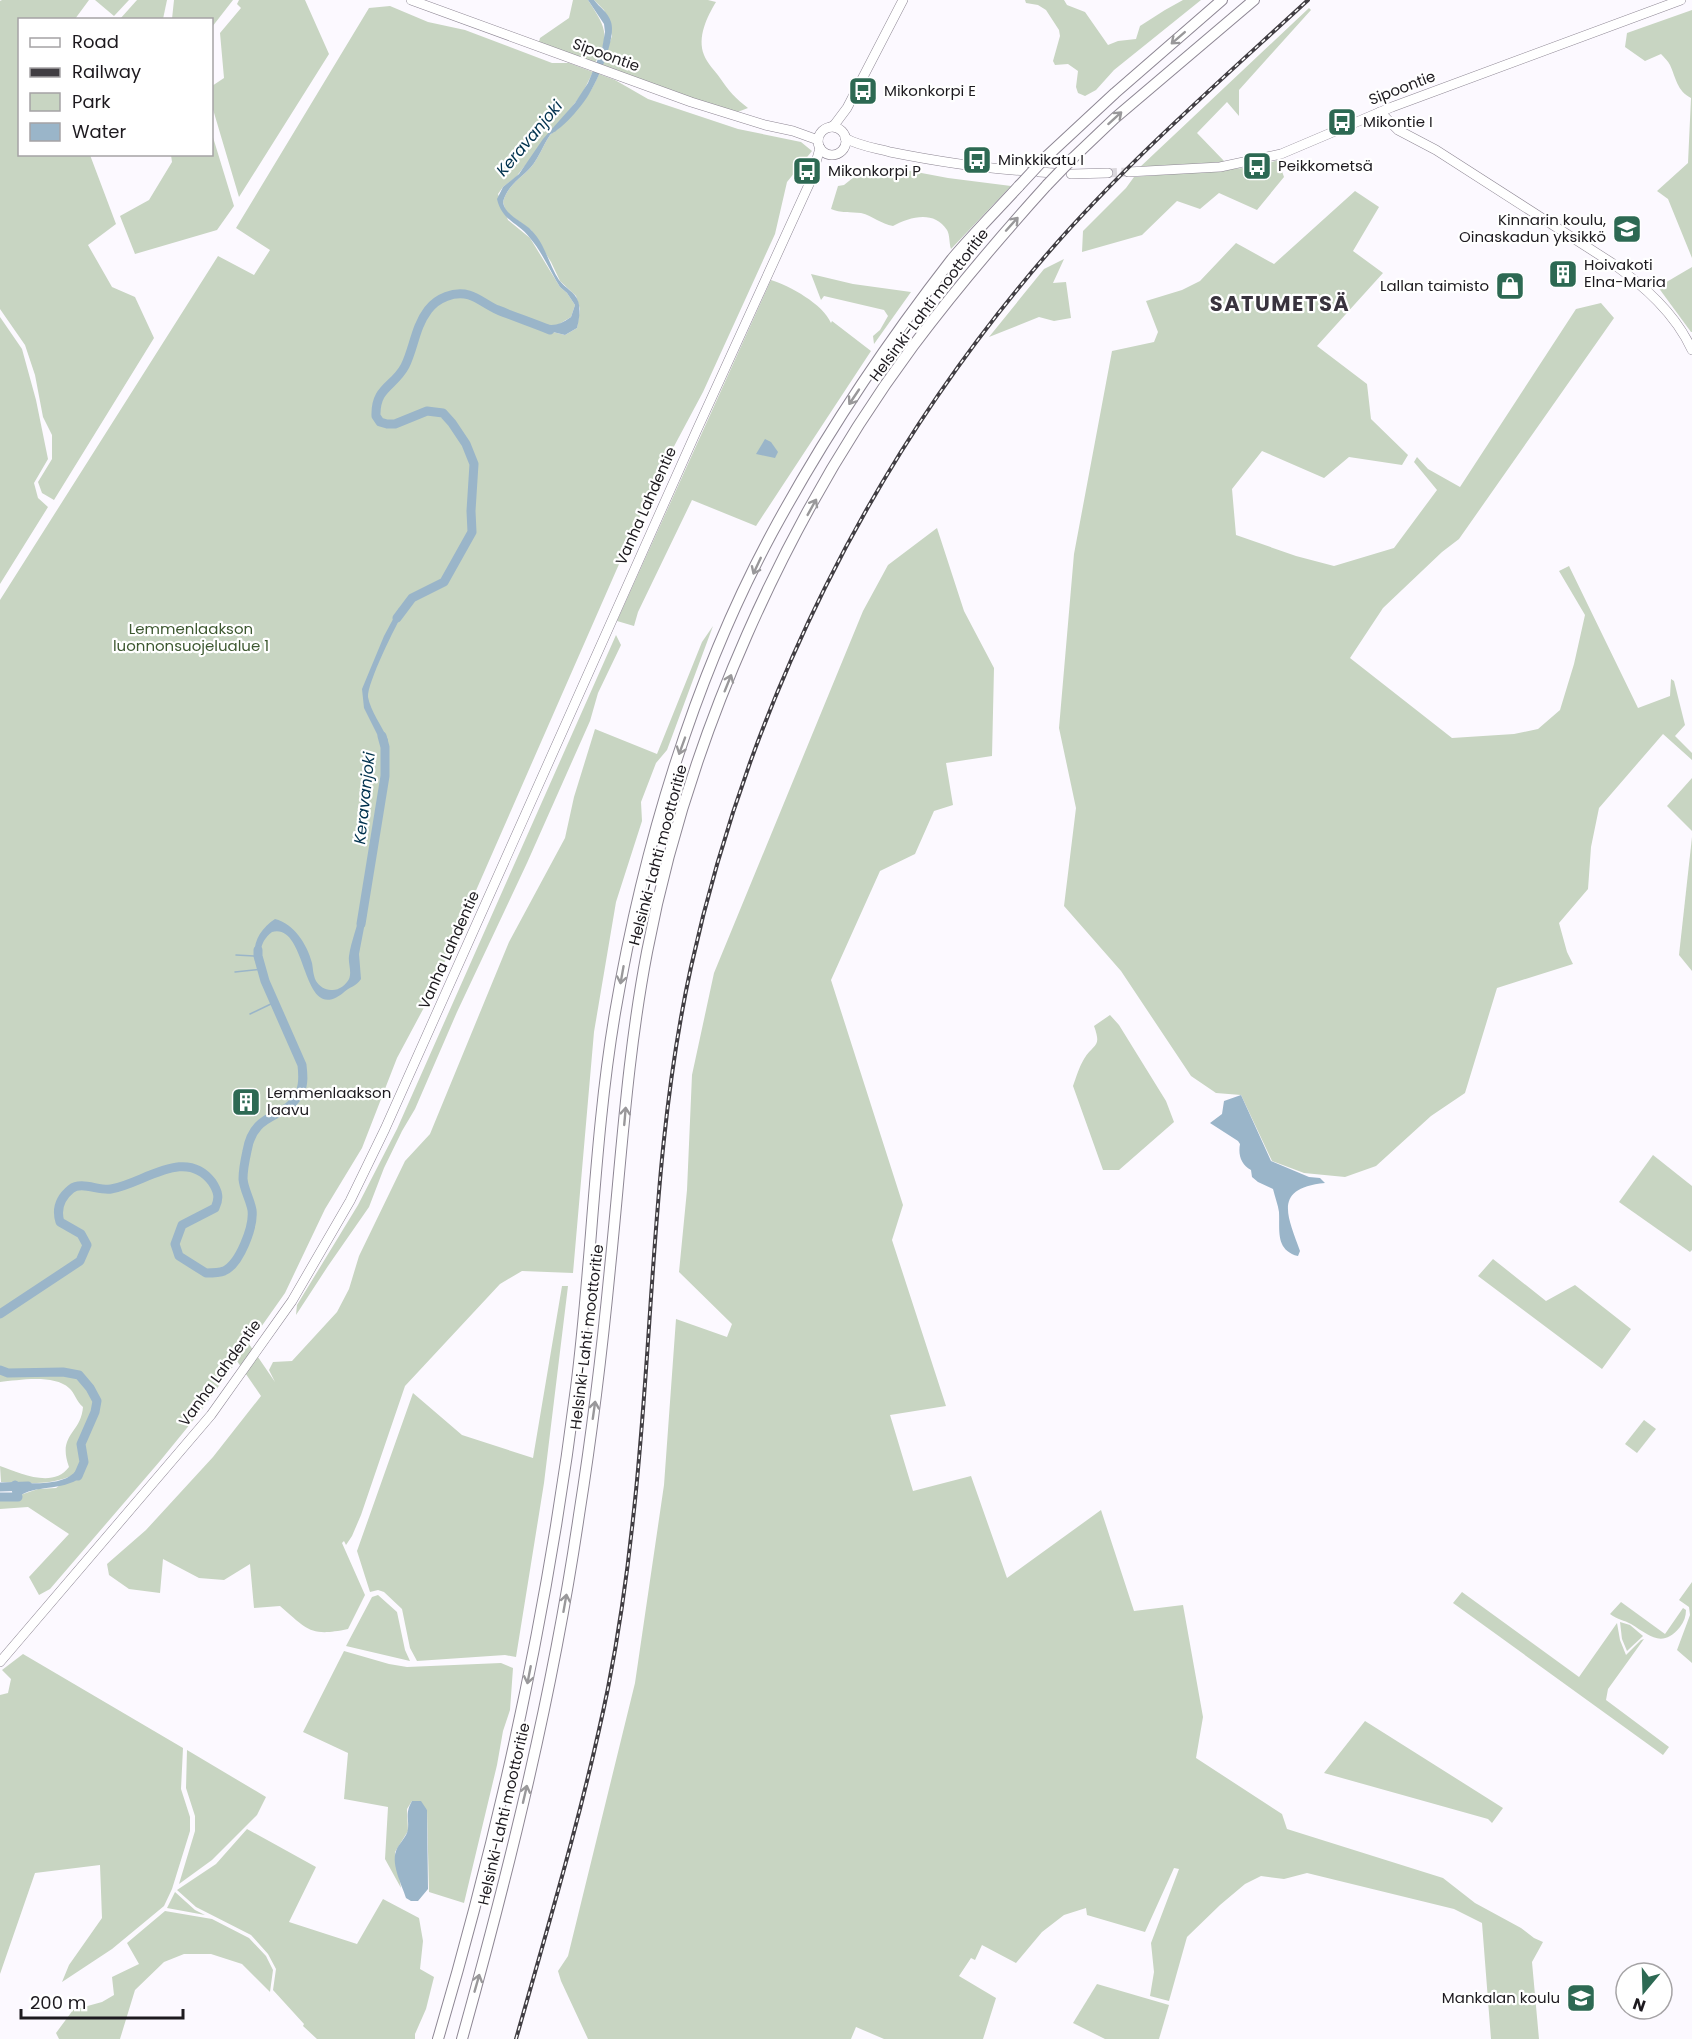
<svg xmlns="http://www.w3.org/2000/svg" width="1692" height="2039" viewBox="0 0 1692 2039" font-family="Poppins,sans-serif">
<rect width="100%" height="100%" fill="#fcf9ff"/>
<g fill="#c8d5c2">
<polygon points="2,0 89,0 75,19 20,20 20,154 90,155 116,224 88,245 112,287 135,297 154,338 54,500 42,493 38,482 52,459 52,435 43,417 35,375 25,345 0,309 0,1"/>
<polygon points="95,0 129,0 114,16"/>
<polygon points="137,0 167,0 163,19 120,19"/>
<polygon points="174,0 233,0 212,27 212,20 172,19"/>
<polygon points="239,0 305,0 329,54 239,197 212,106 212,86 224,78 220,33 241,8 237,4"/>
<path d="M573,0h15c16,25 24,35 7,63l-56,-21 1,-4 29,-20z"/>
<path d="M594,0h114l8,2c-9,15 -19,35 -12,53 3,8 11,16 16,23 8,12 16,21 28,30l-13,5 -41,-13 -92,-35 10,-29 -8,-26z"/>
<polygon points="1025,0 1064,0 1067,5 1085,12 1108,45 1118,41 1136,39 1140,26 1165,10 1183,0 1201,0 1114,70 1096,90 1085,96 1078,93 1076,87 1078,71 1068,64 1055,65 1053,61 1060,36 1059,30 1046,10 1038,5 1026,3"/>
<path d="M390,6l38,16 37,8 87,33h17l24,9 -11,22 -7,9 -59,74 -13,10 -5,7 10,26 22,18 30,49 7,6 8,12 -4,12 -15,9h-15v3l24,6 12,-7 3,-19 -4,-13 -16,-15 -9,-19 -20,-32 -25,-18 -3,-10c4,-16 17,-23 28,-35 8,-9 12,-22 19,-32 3,-3 8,-6 11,-9 15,-16 30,-31 38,-52l16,6 33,19 90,30 63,13 11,9 -25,31 -12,52 -72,158 -48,90 -227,518 -31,58 -35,90 -37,61 -40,84 -36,51 26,38 -6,-12 4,-8 19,-1 45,-49 12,-23 10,-33 46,-95 25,-27 79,-192 56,-104 9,-41 21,-68 62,25 45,-112 11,-16 -46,124 -11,13 -15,39 1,19 -26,81 -22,130 -21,241 -51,-2 -22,13 -95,102 -44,129 -9,21 -6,9 -2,-4 -2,2 23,52 -17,34c-38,8 -40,1 -68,-23l-26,2 -4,-44 -26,16 -25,-2 -36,-19 -3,34 -31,-4 -20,-14 -2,-11 39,-34 67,-73 48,-61 -24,-35 -37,51 -40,49 -110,128 -11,6 -10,-18 40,-43 -41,-27 -28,2v-12l11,1 27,-9 18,-1 19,-14c-22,12 -49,9 -74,8l-1,-16c20,7 53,23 69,1 -12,-33 12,-33 14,-60 -7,-6 -8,-14 -14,-19 -15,-14 -50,-8 -69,-6v-782l218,-344 36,19 16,-25 -34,-22 133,-220z"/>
<polygon points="1309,8 1311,10 1239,90 1239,116 1227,102 1197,133 1225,162 1139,168"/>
<path d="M1692,10v248l-24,-59 -11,-8 31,-28 3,-65c-14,-7 -15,-20 -21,-33 -2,-4 -6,-8 -9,-11l-16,7 -20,-14 2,-14z"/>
<polygon points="212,134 234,206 217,230 135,254 120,216 149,200 172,162 171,155 212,154"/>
<polygon points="1278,160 1284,177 1257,210 1219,193 1200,209 1177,201 1142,235 1082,252 1083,231 1126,188 1134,177 1255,167"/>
<path d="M895,168l53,10 63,8 -60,63c-2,-6 -1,-14 -4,-19 -13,-20 -37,-13 -54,-4 -12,-2 -20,-10 -32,-13 -10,-1 -21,0 -30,-4l7,-23 6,-1 10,-8z"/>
<polygon points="1355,191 1379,207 1353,251 1383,273 1317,346 1367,384 1371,419 1408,455 1402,465 1349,457 1324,478 1262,451 1232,489 1236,535 1296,556 1334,566 1394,548 1437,490 1414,462 1417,457 1428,469 1460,487 1576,309 1601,303 1614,318 1459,539 1442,552 1383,608 1350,658 1452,738 1514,734 1538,729 1560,710 1574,664 1585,615 1559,571 1569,566 1638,708 1670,696 1671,679 1674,681 1685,725 1675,736 1692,753 1692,760 1663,734 1599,808 1591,847 1588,889 1559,923 1567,952 1573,964 1497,988 1465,1093 1431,1116 1376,1166 1345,1177 1304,1173 1272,1161 1241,1095 1216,1093 1191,1076 1121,971 1064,906 1076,808 1059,728 1074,554 1112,351 1154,342 1158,332 1146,301 1182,290 1200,281 1236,243 1274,264"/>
<polygon points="1064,259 1053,283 1066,282 1071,318 1054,321 1039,317 989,337 1044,269"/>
<polygon points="1692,267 1692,332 1691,332 1658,287"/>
<polygon points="811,274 853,284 911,292 874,344 873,336 880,330 888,316 884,310 824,296 821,300"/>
<path d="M771,280c19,6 52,24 60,43l1,-2 39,30 -115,175 -64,-26 -54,112 -4,14 -17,-5z"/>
<polygon points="0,317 22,349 36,400 48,459 34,483 38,498 48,507 0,584"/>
<polygon points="937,528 964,611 994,668 992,756 946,763 953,805 934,811 915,854 880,871 831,980 903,1205 892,1240 946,1406 890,1415 913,1491 971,1476 1007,1578 1101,1510 1134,1611 1183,1605 1203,1717 1196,1758 1282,1814 1287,1829 1443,1878 1475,1903 1521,1928 1534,1938 1543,1942 1532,1962 1539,2039 1491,2039 1482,1923 1454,1909 1307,1873 1284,1879 1261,1876 1245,1884 1220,1905 1187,1937 1169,2001 1150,1996 1154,1972 1151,1943 1179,1869 1174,1868 1145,1932 1087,1915 1086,1908 1064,1915 1042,1932 1016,1963 982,1945 975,1960 971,1958 959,1976 996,1998 983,2039 884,2039 856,2027 851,2039 588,2039 561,1981 558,1971 568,1956 635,1683 664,1485 676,1319 727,1337 732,1324 679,1272 687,1190 692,1075 714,973 863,611 888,565"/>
<polygon points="616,635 621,645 598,693 590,721 527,863 457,1012 415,1109 402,1131 384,1168 369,1207 328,1266 296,1315 297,1305 358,1205 397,1129"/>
<polygon points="1692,778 1692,831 1667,806"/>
<polygon points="1692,837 1692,971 1679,955"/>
<path d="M1110,1015l9,10 47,76 8,21 -55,48h-16l-30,-84c3,-8 6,-19 11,-27 10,-16 18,-11 10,-33z"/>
<polygon points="1653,1155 1692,1186 1692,1250 1690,1252 1619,1202"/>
<polygon points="1493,1259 1546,1301 1575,1285 1631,1329 1602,1369 1478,1276"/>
<polygon points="562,1286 568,1286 544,1483 516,1657 505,1655 417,1661 410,1648 402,1609 384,1592 378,1590 370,1592 357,1551 413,1393 462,1435 533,1458"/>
<polygon points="1644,1420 1656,1429 1637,1453 1625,1444"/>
<polygon points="1692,1582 1692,1663 1677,1650 1690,1615 1689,1607 1679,1600"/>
<polygon points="1462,1592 1579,1677 1617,1623 1620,1640 1626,1655 1641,1640 1644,1639 1608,1689 1606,1700 1669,1747 1663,1755 1453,1603"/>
<polygon points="378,1595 397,1612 405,1650 410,1661 346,1646 372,1597"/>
<path d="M1621,1602l44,32 18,-26 3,2c0,6 -2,12 -6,17 -18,22 -31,8 -49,-3 -7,-4 -13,-4 -21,-10z"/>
<polygon points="1620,1622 1630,1625 1643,1636 1627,1651 1622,1639"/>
<polygon points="344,1651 389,1664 407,1667 501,1663 513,1668 510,1710 503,1731 497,1765 464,1903 429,1892 427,1810 412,1801 407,1809 408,1831 395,1852 401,1888 385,1859 388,1807 344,1799 348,1753 303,1732"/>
<polygon points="23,1654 183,1748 181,1789 190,1817 190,1831 172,1889 164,1906 112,1949 62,1982 69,1965 102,1918 100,1865 35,1873 0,1974 0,1695 8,1693 11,1679 2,1670"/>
<polygon points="1365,1721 1503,1808 1492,1823 1488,1819 1324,1773"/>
<polygon points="187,1750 266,1797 257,1815 212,1860 179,1884 195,1831 195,1816 186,1788"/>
<polygon points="247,1829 316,1867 289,1922 357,1944 383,1899 419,1918 423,1941 420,1969 434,1977 426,2009 415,2034 415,2039 317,2039 303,2026 304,2024 273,1990 276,1969 268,1954 251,1935 196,1907 177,1890 216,1864"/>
<polygon points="175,1892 195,1910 205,1915 167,1908"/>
<polygon points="165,1911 212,1919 249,1938 266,1956 273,1970 270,1992 242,1964 211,1954 184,1954 164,1962 135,1990 120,2039 59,2039 56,2033 73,2010 102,2002 114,1995 112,1977 139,1964 127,1943"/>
<polygon points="1097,1984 1169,2005 1159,2039 1105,2039 1073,2023"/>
</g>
<g fill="#9ab5c9">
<path d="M588,0h6c6,8 14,12 17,22 6,17 -17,68 -28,81 -7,9 -16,20 -26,27 -3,3 -4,2 -7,5 -7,10 -11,23 -19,32 -11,12 -24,19 -28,35 2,14 20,19 29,29 13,13 17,34 27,49 6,8 16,12 19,21 3,8 1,19 -1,27l-12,7 -24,-6 -1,-6c13,4 20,2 31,-6l4,-12 -8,-12 -7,-6c-10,-16 -18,-35 -30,-49 -12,-16 -28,-17 -33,-39l6,-12 16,-13 24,-35 32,-36 13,-20 14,-34 3,-17 -1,-8z"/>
<polygon points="765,439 771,442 778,452 775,458 756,454"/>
<path d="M399,608l5,3c-8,14 -37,72 -36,86 2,13 15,31 20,43v6l-7,2 -2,-10 -15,-30 -2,-19 22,-53z"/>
<path d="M360,911l7,1 -8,42 2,25c-4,7 -12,8 -18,14 -43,34 -34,-71 -71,-61 -9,7 -13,16 -10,27l-7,2c-3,-18 5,-32 20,-42 19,5 32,25 37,44 1,5 1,12 4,18 3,5 9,9 15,9 7,1 15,-5 18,-11 3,-8 -1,-15 0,-23 2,-15 9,-30 11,-45z"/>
<path d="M1241,1095l30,66 38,16 11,1 5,5c-52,5 -38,32 -25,68l-2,5c-23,-6 -18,-26 -19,-44 -1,-7 -4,-15 -6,-23l-15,-7 -6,-5 -1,-7c-10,-6 -13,-15 -11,-26l-2,-3 -28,-18 12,-9 2,-13z"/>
<path d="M79,1466l6,1 -3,10c-22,15 -46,7 -64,20l-4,-14c20,0 55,4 65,-17z"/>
<path d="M412,1801h9l6,9 1,79 -10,12h-7l-5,-3c-4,-13 -15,-33 -10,-47 3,-8 11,-14 12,-22 1,-12 -3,-16 4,-28z"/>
</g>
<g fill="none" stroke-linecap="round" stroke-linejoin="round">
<g stroke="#9ab5c9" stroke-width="1.5">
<polyline points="236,955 254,956"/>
<polyline points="235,972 262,969"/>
<polyline points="250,1014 275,1002"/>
</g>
<g stroke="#9ab5c9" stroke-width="9">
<path d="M397,618l15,-20 32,-16 28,-50 -1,-21 3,-47 -8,-20 -14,-21 -9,-10 -16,-2 -32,13h-8l-7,-2 -4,-6c-1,-29 18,-29 29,-50 9,-18 10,-39 23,-56 9,-12 26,-19 41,-15 10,3 19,11 29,15 17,7 35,13 52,20"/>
<polyline points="361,924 385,776 385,747 382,736"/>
<path d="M0,1314l80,-53 7,-16 -6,-11 -21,-12c-4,-13 0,-24 11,-33 10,-8 28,2 40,0 32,-5 74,-43 101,-7 6,9 8,16 3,26l-33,17 -7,19 4,12 27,17c6,0 13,0 18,-2 16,-7 30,-45 28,-61 -2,-11 -8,-20 -9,-31 0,-9 2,-19 4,-28 7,-42 40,-30 53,-59 4,-8 3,-18 2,-27l-37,-84 -7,-25v-6"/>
<polyline points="0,1370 8,1373 63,1372 79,1375 90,1388 97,1401 95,1412 81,1444 84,1462 78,1476"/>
<polyline points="0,1487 28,1486"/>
<polyline points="0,1497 18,1497 15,1485"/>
</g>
<polyline stroke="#dbd8dd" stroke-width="9" stroke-dasharray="9 4.5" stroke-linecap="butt" points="1108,173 1128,172"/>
<g stroke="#8e8794" stroke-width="10">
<g id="secondary">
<polyline points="411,0 691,102 765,125 793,131 818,140"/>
<path d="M1380,112l18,18 38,20 176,113c32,23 63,50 80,87"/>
<polyline points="831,127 835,124 847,108 903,0"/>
<circle cx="832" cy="141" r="14"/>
<path d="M845,138c14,8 30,10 45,14 45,9 90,16 135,19"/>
<polyline points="1039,172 1054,173"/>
<polyline points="1128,172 1220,167 1281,154 1392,107 1681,0"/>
<polyline points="1071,174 1108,173"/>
<polyline points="0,1662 211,1415 292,1301 350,1201 385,1129 696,432 811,180 820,148"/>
</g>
</g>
<g stroke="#8e8794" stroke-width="12">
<g id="highway">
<polyline points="1045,158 1115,93 1222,0"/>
<polyline points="1073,158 1115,118 1254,0"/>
<path d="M438,2039c63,-213 110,-430 138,-651 16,-124 18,-251 39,-375 28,-164 78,-333 157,-480 52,-96 113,-188 180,-274 21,-25 45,-49 67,-73"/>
<path d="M462,2039c48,-172 91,-347 117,-524 13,-82 23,-164 31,-247 11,-106 17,-212 37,-316 40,-211 138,-433 266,-606 42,-56 87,-109 134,-161"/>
</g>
</g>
<use href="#secondary" stroke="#fff" stroke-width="9"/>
<use href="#highway" stroke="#fff" stroke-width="10"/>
<g stroke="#413e43" stroke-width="4">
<path id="rail" d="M516,2039c33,-116 68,-233 92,-351 11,-56 19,-112 25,-169 21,-184 18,-370 58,-552 58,-263 180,-510 357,-714 79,-91 171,-171 260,-253"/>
</g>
<use href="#rail" stroke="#fff" stroke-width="1.5" stroke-dasharray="4.5" stroke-linecap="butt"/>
<g stroke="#8e8794" stroke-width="12" stroke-linecap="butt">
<g id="highway-bridge">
<polyline points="1047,185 1073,158"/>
<polyline points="1019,186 1045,158"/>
</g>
</g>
<use href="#highway-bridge" stroke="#fff" stroke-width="10"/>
</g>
<defs><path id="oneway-shaft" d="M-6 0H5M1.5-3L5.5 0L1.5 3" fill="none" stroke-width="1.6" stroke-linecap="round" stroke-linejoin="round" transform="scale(1.5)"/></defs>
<g stroke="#99989a">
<use href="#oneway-shaft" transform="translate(1178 38) rotate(139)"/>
<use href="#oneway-shaft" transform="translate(1115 118) rotate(-42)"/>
<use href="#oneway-shaft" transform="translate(1012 224) rotate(-48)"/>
<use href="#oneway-shaft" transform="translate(854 397) rotate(124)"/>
<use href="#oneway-shaft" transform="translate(812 507) rotate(-61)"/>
<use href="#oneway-shaft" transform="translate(757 566) rotate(115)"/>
<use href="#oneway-shaft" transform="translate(728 683) rotate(-68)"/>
<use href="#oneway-shaft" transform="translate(682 746) rotate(110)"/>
<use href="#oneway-shaft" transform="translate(622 975) rotate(100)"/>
<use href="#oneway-shaft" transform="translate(625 1116) rotate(-85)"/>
<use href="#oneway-shaft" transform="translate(594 1410) rotate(-82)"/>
<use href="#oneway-shaft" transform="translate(565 1603) rotate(-80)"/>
<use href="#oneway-shaft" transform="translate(529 1675) rotate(101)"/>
<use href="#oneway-shaft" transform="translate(525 1794) rotate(-77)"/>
<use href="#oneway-shaft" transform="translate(477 1983) rotate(-74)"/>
</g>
<defs>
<g id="bus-square" transform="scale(1.5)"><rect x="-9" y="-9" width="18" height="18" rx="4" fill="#2d6953" stroke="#fff"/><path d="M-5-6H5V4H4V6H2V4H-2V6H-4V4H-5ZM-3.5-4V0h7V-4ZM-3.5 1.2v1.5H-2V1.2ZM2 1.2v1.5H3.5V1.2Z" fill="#fff"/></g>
<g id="school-square" transform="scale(1.5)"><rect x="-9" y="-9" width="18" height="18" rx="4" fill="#2d6953" stroke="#fff"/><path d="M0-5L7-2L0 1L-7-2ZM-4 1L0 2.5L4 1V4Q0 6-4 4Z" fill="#fff"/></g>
<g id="building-square" transform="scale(1.5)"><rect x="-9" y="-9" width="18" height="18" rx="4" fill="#2d6953" stroke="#fff"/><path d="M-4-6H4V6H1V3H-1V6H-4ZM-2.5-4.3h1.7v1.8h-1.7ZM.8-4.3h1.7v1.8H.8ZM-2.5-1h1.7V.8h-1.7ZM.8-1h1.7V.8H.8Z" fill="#fff"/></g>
<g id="shop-square" transform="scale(1.5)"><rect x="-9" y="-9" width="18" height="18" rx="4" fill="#2d6953" stroke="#fff"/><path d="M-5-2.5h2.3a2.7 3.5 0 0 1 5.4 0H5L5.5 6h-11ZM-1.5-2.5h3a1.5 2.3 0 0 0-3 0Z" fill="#fff"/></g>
</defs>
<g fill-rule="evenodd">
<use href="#bus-square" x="863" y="91"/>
<use href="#bus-square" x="1342" y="122"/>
<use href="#bus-square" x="977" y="160"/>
<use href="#bus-square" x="1257" y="166"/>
<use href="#bus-square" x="807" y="171"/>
<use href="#school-square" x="1627" y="229"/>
<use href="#building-square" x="1563" y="274"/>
<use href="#shop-square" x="1510" y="286"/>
<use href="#building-square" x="246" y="1102"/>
<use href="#school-square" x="1581" y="1998"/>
</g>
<g text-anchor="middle" stroke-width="4.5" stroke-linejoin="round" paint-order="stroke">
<g font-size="15" fill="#1d1a1f" stroke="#fff">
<text transform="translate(606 55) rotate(20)" y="5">Sipoontie</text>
<text transform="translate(1402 88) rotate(-21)" y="5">Sipoontie</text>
<text transform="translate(929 305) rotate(-53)" y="5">Helsinki-Lahti moottoritie</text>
<text transform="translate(646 506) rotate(-66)" y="5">Vanha Lahdentie</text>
<text transform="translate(658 855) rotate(-75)" y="5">Helsinki-Lahti moottoritie</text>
<text transform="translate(449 950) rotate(-66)" y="5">Vanha Lahdentie</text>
<text transform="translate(587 1337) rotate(-83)" y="5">Helsinki-Lahti moottoritie</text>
<text transform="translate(220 1373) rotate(-54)" y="5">Vanha Lahdentie</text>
<text transform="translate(504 1814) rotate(-77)" y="5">Helsinki-Lahti moottoritie</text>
</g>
<g font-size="15" fill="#1d1a1f" stroke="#fff" text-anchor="start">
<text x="884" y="96">Mikonkorpi E</text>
<text x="1363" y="127">Mikontie I</text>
<text x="998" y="165">Minkkikatu I</text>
<text x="1278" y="171">Peikkometsä</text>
<text x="828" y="176">Mikonkorpi P</text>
<text x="1606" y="225" text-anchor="end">Kinnarin koulu,<tspan x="1606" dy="17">Oinaskadun yksikkö</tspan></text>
<text x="1584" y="270">Hoivakoti<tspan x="1584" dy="17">Elna-Maria</tspan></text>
<text x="1489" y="291" text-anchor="end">Lallan taimisto</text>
<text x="267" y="1098">Lemmenlaakson<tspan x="267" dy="17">laavu</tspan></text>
<text x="1560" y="2003" text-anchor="end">Mankalan koulu</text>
</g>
<g font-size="15" fill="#3d5830" stroke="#fff">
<text x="191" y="634">Lemmenlaakson<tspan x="191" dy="17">luonnonsuojelualue 1</tspan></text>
</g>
<g font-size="16" font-style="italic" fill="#00324e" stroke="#fff">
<text transform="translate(529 138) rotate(-50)" y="6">Keravanjoki</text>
<text transform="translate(364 798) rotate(-84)" y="6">Keravanjoki</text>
</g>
<g font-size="21" font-weight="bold" letter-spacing="1.5" fill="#39333e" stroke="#fff">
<text x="1280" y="311">SATUMETSÄ</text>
</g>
</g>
<rect x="18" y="18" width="195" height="138" fill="#ffffff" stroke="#a5a3a5" stroke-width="1.5"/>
<rect x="30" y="38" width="30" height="9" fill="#ffffff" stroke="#a5a3a5" stroke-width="1.5"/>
<text x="72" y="48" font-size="18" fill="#1d1a1f">Road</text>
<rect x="30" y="68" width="30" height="9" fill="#413e43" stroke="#a5a3a5" stroke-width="1.5"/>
<text x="72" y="78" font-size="18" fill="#1d1a1f">Railway</text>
<rect x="30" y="93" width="30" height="18" fill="#c8d5c2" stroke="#a5a3a5" stroke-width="1.5"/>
<text x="72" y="108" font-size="18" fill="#1d1a1f">Park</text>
<rect x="30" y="123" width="30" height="18" fill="#9ab5c9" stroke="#a5a3a5" stroke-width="1.5"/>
<text x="72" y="138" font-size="18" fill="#1d1a1f">Water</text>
<g transform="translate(1644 1991) rotate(199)"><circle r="28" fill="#ffffff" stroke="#a5a3a5" stroke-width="1.5"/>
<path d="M0-4.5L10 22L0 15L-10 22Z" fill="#2d6953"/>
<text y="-9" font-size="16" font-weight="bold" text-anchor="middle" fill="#1d1a1f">N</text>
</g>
<path d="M21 2009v9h162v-9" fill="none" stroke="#1d1a1f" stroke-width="3"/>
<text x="30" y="2009" font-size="18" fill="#1d1a1f" stroke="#ffffff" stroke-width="4.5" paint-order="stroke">200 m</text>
</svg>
